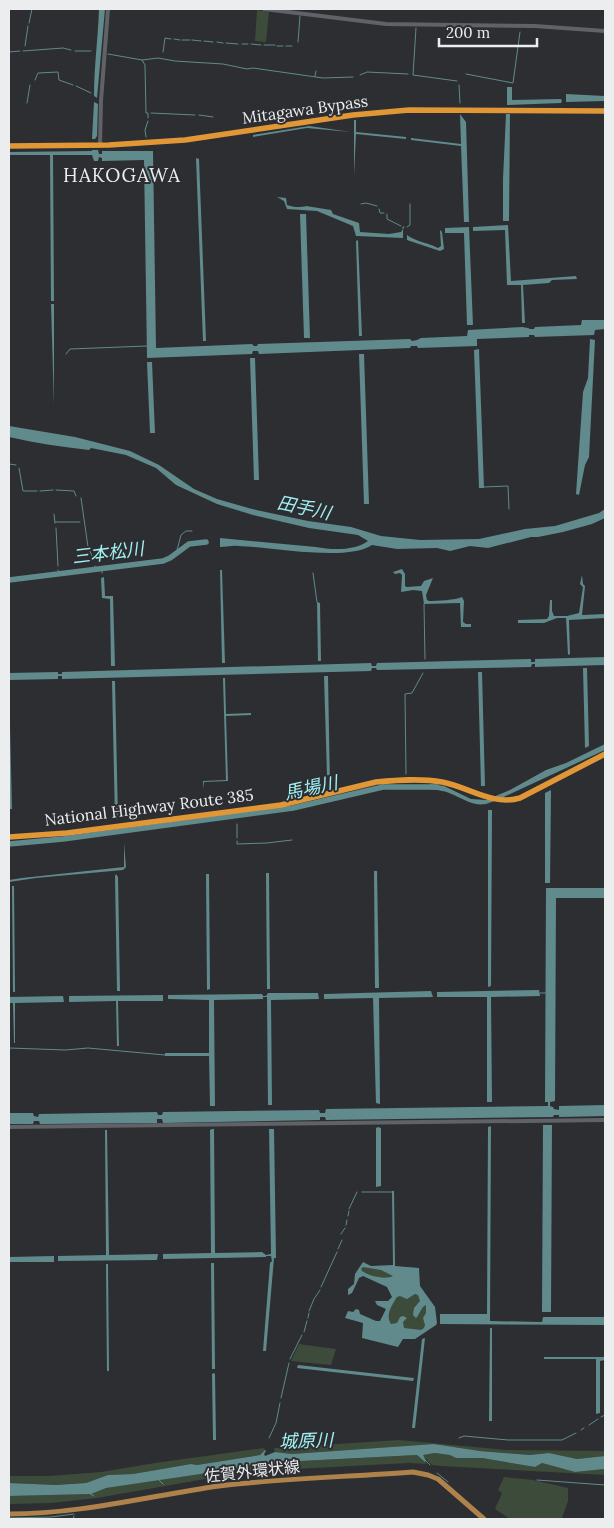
<svg xmlns="http://www.w3.org/2000/svg" width="614" height="1528" viewBox="0 0 614 1528" font-family="Lora,'Noto Sans JP',serif">
<rect width="100%" height="100%" fill="#2c2e32"/>
<g fill="#3d4b3a">
<polygon points="257,10 269,12 266,42 255,41"/>
<polygon points="363,1265 416,1271 415,1286 431,1307 432,1323 422,1332 401,1334 396,1345 365,1336 365,1319 383,1324 395,1294 392,1283 358,1274"/>
<polygon points="299,1344 336,1349 331,1365 291,1361"/>
<polygon points="399,1440 507,1450 605,1451 605,1456 577,1459 549,1453 530,1455 480,1451 434,1444 292,1454 275,1452 274,1448"/>
<polygon points="264,1448 265,1450 260,1455 197,1465 191,1464 133,1474 108,1475 86,1483 56,1485 9,1483 9,1476 49,1476 101,1472 155,1463"/>
<polygon points="435,1453 451,1455 456,1458 482,1458 535,1467 542,1463 575,1472 605,1469 605,1475 441,1466 432,1465 423,1457 422,1455"/>
<polygon points="417,1455 427,1464 409,1463 295,1469 205,1479 97,1498 52,1503 9,1504 9,1496 90,1494 105,1488 221,1471 255,1464 271,1466 300,1461"/>
<polygon points="504,1477 533,1480 568,1488 568,1501 562,1518 510,1519 495,1509 502,1493 498,1490"/>
</g>
<g fill="#608a8b" fill-rule="evenodd">
<path d="M99,9h6l-8,89 -3,-2c0,-29 4,-58 5,-87z"/>
<polygon points="507,87 512,87 512,100 561,99 562,101 561,103 507,105"/>
<polygon points="566,94 605,96 605,101 566,102"/>
<polygon points="94,102 98,104 97,136 95,139 92,139"/>
<polygon points="460,114 466,122 469,222 464,222 461,146 411,140 411,138 461,144"/>
<polygon points="506,114 510,114 509,221 503,221 503,179"/>
<polygon points="354,120 356,120 356,132 406,137 406,139 356,134 354,176"/>
<polygon points="309,126 351,132 307,128 253,137 253,135"/>
<polygon points="92,150 98,150 99,154 102,154 102,151 153,151 156,348 252,344 254,346 257,346 258,344 410,339 412,341 417,340 421,338 467,336 468,330 522,327 528,328 530,329 534,329 535,327 581,325 582,320 605,320 605,329 595,330 594,335 535,337 534,335 529,335 529,337 477,339 477,346 418,348 417,346 411,346 410,348 259,354 258,351 253,351 252,354 147,358 144,160 102,161 102,158 99,157 98,161 94,161 92,155 53,155 54,301 51,301 50,155 9,155 9,152 92,151"/>
<polygon points="196,158 199,159 206,341 203,341"/>
<path d="M277,197l9,1 1,7c5,2 14,3 19,1l25,4 2,4 26,9 1,9 29,2 12,-2 2,-3v9l-47,-2 -3,-10 -36,-15 -30,-2 -3,-8z"/>
<polygon points="300,214 306,214 310,338 304,338"/>
<polygon points="508,225 511,281 576,276 577,279 552,280 549,283 523,285 525,323 522,323 521,285 507,285 505,230 473,231 473,227"/>
<polygon points="469,227 473,325 467,325 464,233 445,233 445,228"/>
<path d="M440,230l2,2 2,17 -4,2 -33,-11v-5c7,6 22,8 31,13l3,-2z"/>
<polygon points="358,240 362,336 359,336 356,241"/>
<polygon points="51,304 54,304 54,405"/>
<polygon points="590,339 595,340 589,457 585,465 579,495 576,494 583,392 588,378"/>
<polygon points="479,349 484,488 479,488 474,350"/>
<polygon points="359,354 364,354 369,504 364,504"/>
<polygon points="250,358 255,358 259,480 254,480"/>
<polygon points="147,362 152,362 155,433 150,433"/>
<path d="M9,426l66,11 55,14 29,14 35,24 23,10 35,10 56,12 43,6 30,9 39,4 59,-1 46,-10 30,-3 44,-13 6,-4v9l-13,6 -29,8 -25,5h-7l-43,11 -18,-2 -20,5 -13,-3 -40,1 -25,-4c-24,17 -102,2 -133,1 -7,-1 -13,1 -19,1v-9l96,9c15,3 39,4 52,-6l-10,-6 -49,-7 -56,-13 -36,-11 -41,-19 -20,-17 -30,-13 -35,-7 -2,2c-27,-3 -53,-7 -80,-13z"/>
<path d="M402,569l3,5v12l2,1 14,-1 3,-5 9,-3 -7,17 1,5 2,1c8,0 27,-1 33,-4l2,4 -1,21 3,2h5v3h-10l-1,-24 -36,1 -2,-13 -9,-1 -12,2 1,-17 -2,-2 -5,1 -2,-2z"/>
<polygon points="220,570 222,570 225,663 222,663"/>
<polygon points="582,575 583,584 585,586 582,615 605,614 605,618 569,620 570,654 568,655 566,618 557,618 544,623 518,623 518,620 547,619 549,616 550,600 552,600 552,611 554,616 567,616 579,613 583,587 580,584"/>
<polygon points="104,577 105,596 113,596 115,666 111,666 110,599 102,598 101,578"/>
<polygon points="317,602 320,603 321,661 318,661"/>
<polygon points="605,657 605,665 535,667 535,664 532,664 531,667 377,670 376,668 372,668 371,671 62,679 62,676 58,676 58,679 9,680 9,673 58,672 58,674 62,674 62,672 371,663 372,666 376,666 377,663 531,659 531,662 535,662 535,659"/>
<polygon points="583,668 587,668 589,746 585,748"/>
<polygon points="478,672 482,672 485,786 481,786"/>
<polygon points="324,676 328,676 330,787 329,776 327,775"/>
<polygon points="223,678 225,678 226,714 251,713 251,715 226,716 228,781 204,782 203,789 203,781 226,780"/>
<polygon points="112,681 115,681 118,819 115,819"/>
<polygon points="9,684 12,809 9,809"/>
<path d="M605,744v6l-108,50 -11,4c-13,2 -21,-4 -32,-9 -8,-4 -16,-5 -25,-6l1,-5 14,2 27,13 15,1 24,-10 36,-20 20,-7z"/>
<polygon points="551,790 550,883 545,883 545,793"/>
<polygon points="488,810 492,810 491,986 488,987"/>
<polygon points="124,843 126,867 123,870 36,878 9,882 9,880 22,878 124,867"/>
<polygon points="374,871 377,871 379,988 375,988"/>
<polygon points="266,873 269,873 270,989 267,989"/>
<polygon points="116,874 118,877 120,991 117,991 115,876"/>
<polygon points="206,874 209,874 210,989 207,990"/>
<polygon points="12,886 14,886 15,992 13,992"/>
<polygon points="546,888 605,888 605,898 556,898 555,1101 550,1102 550,1106 553,1107 554,1109 559,1110 559,1106 605,1105 605,1116 559,1117 559,1115 554,1115 553,1117 326,1120 325,1117 320,1117 320,1120 163,1123 162,1119 157,1119 157,1123 40,1124 39,1121 34,1121 33,1124 9,1124 9,1113 33,1113 34,1116 38,1117 39,1114 157,1112 158,1115 162,1115 163,1112 319,1110 320,1113 325,1113 326,1109 548,1106 548,1102 545,1102"/>
<polygon points="539,990 540,996 491,997 492,1102 487,1102 487,997 437,997 437,992"/>
<polygon points="431,991 433,997 379,998 380,1104 376,1103 373,998 324,999 324,994"/>
<polygon points="268,993 318,993 319,999 271,1000 272,1105 268,1105 267,997 263,997 263,999 214,1000 215,1106 210,1106 209,1056 165,1056 165,1053 209,1053 209,1000 168,999 168,995 262,994 263,996 266,996"/>
<polygon points="163,995 163,1001 118,1001 119,1046 117,1046 116,1001 69,1002 69,996"/>
<polygon points="63,996 64,1002 15,1003 15,1043 14,1043 13,1003 9,1003 9,997"/>
<polygon points="543,1125 552,1125 551,1312 542,1312"/>
<polygon points="491,1126 490,1321 542,1322 543,1317 605,1317 605,1325 440,1324 440,1314 487,1314 488,1127"/>
<polygon points="378,1127 381,1128 381,1186 376,1187 376,1128"/>
<polygon points="212,1129 214,1129 215,1253 262,1252 266,1255 271,1254 269,1129 274,1129 276,1258 274,1258 266,1351 263,1351 270,1263 272,1261 271,1256 266,1256 266,1257 163,1259 163,1254 211,1253 210,1130"/>
<polygon points="105,1130 107,1130 109,1255 158,1254 157,1260 58,1261 58,1256 106,1255"/>
<path d="M392,1191h2l1,75 24,2 1,18 15,21 2,16 -1,2 -21,14h-12l-5,8 -36,-9 1,-15 -18,-5 3,-7 5,1 3,-3 3,1 1,4 16,7h4l6,-12 -9,-4 -2,-4h13l4,-4 -5,-10 -24,-11 -4,2 -7,15 -4,2v-6l6,-5 1,-10 8,-12 8,4 22,-1zM363,1267l18,3 12,6c-8,4 -24,0 -31,-5l-1,-2zM415,1294l3,1 2,6 -6,7 -1,7 3,3c4,-4 5,-11 10,-13v8l-3,5 2,7 -1,3 -3,2 -17,-2 -1,-6 4,-4 -4,-2 -3,1 -3,6 -6,1c-6,-9 1,-19 6,-27l3,-1 7,3z"/>
<polygon points="54,1256 54,1262 9,1262 9,1257"/>
<polygon points="211,1263 214,1263 215,1369 212,1369"/>
<polygon points="106,1264 108,1264 109,1371 107,1371"/>
<polygon points="490,1328 492,1328 492,1421 489,1421"/>
<polygon points="605,1329 605,1360 600,1361 600,1413 596,1414 596,1359 544,1359 544,1357 605,1357"/>
<polygon points="425,1338 415,1428 412,1428 422,1339"/>
<polygon points="298,1365 414,1378 413,1381 297,1368"/>
<polygon points="214,1373 215,1374 216,1440 213,1440 212,1374"/>
<polygon points="434,1444 480,1451 530,1455 549,1453 577,1459 605,1456 605,1469 575,1472 542,1463 535,1467 482,1458 456,1458 450,1455 435,1453 423,1455 426,1461 425,1462 417,1455 300,1461 271,1466 255,1464 221,1471 106,1488 91,1494 9,1496 9,1483 56,1485 86,1483 108,1475 133,1474 191,1464 197,1465 260,1455 265,1450 266,1451 264,1454 265,1456 275,1452 292,1454"/>
</g>
<g fill="none" stroke-linecap="round" stroke-linejoin="round">
<g stroke="#608a8b" stroke-width="1">
<polyline points="29,23 32,9"/>
<polyline points="416,28 413,75 457,81"/>
<polyline points="174,39 180,40"/>
<polyline points="182,40 190,40"/>
<polyline points="192,40 201,41"/>
<polyline points="204,41 213,42"/>
<polyline points="217,42 223,43"/>
<polyline points="298,42 300,16"/>
<polyline points="226,43 238,44"/>
<polyline points="242,44 248,44"/>
<polyline points="251,44 261,45"/>
<polyline points="264,45 275,45"/>
<polyline points="25,46 28,26"/>
<polyline points="277,46 283,46"/>
<polyline points="286,46 292,46"/>
<polyline points="23,51 63,48 71,50"/>
<polyline points="75,51 91,51"/>
<polyline points="9,52 20,51"/>
<polyline points="163,52 165,38 171,39"/>
<polyline points="108,54 142,60 158,58 175,61 223,64 247,69 253,68 323,78 353,77"/>
<polyline points="142,60 145,65 146,113 148,113 148,118"/>
<polyline points="466,74 513,83 520,32"/>
<polyline points="360,75 367,72 408,74"/>
<polyline points="315,76 316,71"/>
<polyline points="35,80 38,73 58,72 59,80 73,85"/>
<polyline points="459,85 460,103"/>
<polyline points="76,86 91,93"/>
<polyline points="27,103 30,85"/>
<polyline points="151,113 195,115"/>
<polyline points="199,115 213,117"/>
<polyline points="146,137 145,130 148,121"/>
<polyline points="361,204 366,203 377,206"/>
<polyline points="379,209 380,213 384,213"/>
<polyline points="387,214 387,219 401,226"/>
<polyline points="407,227 410,225 410,204"/>
<polyline points="403,229 403,227 404,227"/>
<polyline points="66,354 70,349 147,346"/>
<polyline points="9,464 16,465"/>
<polyline points="19,468 23,491 37,491"/>
<polyline points="484,487 508,486 509,509"/>
<polyline points="56,490 74,491 76,496"/>
<polyline points="40,491 53,490"/>
<polyline points="81,498 88,547 93,558"/>
<polyline points="54,514 55,523"/>
<polyline points="55,522 80,522"/>
<polyline points="56,528 58,566"/>
<polyline points="176,554 181,535 186,531 192,531"/>
<polyline points="95,566 95,569"/>
<polyline points="102,568 102,573"/>
<polyline points="58,570 59,573"/>
<polyline points="313,573 317,602"/>
<polyline points="424,604 425,659"/>
<polyline points="406,774 405,694 412,693 423,673"/>
<polyline points="237,824 237,838"/>
<polyline points="237,841 237,844 267,843 292,840"/>
<polyline points="540,993 546,993"/>
<polyline points="9,1048 65,1050 88,1048 165,1055"/>
<polyline points="362,1192 392,1192"/>
<polyline points="349,1209 357,1192"/>
<polyline points="348,1216 349,1211"/>
<polyline points="346,1225 347,1220"/>
<polyline points="341,1234 345,1228"/>
<polyline points="338,1249 342,1240"/>
<polyline points="321,1287 337,1252"/>
<polyline points="309,1311 314,1299 320,1290"/>
<polyline points="308,1318 309,1313"/>
<polyline points="304,1332 307,1321"/>
<polyline points="290,1359 302,1335"/>
<polyline points="281,1398 289,1363"/>
<polyline points="601,1417 605,1415"/>
<polyline points="589,1425 598,1419"/>
<polyline points="581,1430 584,1428"/>
<polyline points="269,1438 276,1423 280,1403"/>
<polyline points="459,1438 464,1436 508,1440 562,1440 576,1433"/>
<polyline points="425,1460 430,1465"/>
<polyline points="437,1473 448,1482"/>
<polyline points="159,1480 163,1484"/>
<polyline points="537,1480 605,1485"/>
<polyline points="89,1493 94,1496"/>
<polyline points="9,1518 51,1517 74,1514"/>
<polyline points="73,1519 74,1516"/>
</g>
<g stroke="#608a8b" stroke-width="5.5">
<polyline points="9,580 163,561 170,558 189,544 206,542"/>
<polyline points="9,844 63,839 293,808 383,787 437,787"/>
</g>
<g stroke="#5f6266" stroke-width="4">
<polyline points="264,9 386,24 535,26 605,31"/>
<polyline points="100,145 101,101 108,9"/>
<polyline points="9,1127 605,1120"/>
</g>
<path stroke="#ae824a" stroke-width="5" d="M9,1514c71,0 140,-18 210,-28 64,-8 129,-9 194,-14l15,3 10,4 46,40"/>
<g stroke="#e29737" stroke-width="5.5">
<polyline points="9,146 109,145 185,140 353,115 409,110 605,111"/>
<path d="M9,837l58,-4 214,-28 95,-23c21,-2 45,-4 66,0 27,5 50,24 78,16l85,-44"/>
</g>
</g>
<g text-anchor="middle" stroke-width="4" stroke-linejoin="round" paint-order="stroke">
<g font-size="16" fill="#ebedef" stroke="#2c2e32">
<text transform="translate(305 109) rotate(-8)" y="6">Mitagawa Bypass</text>
<text transform="translate(149 807) rotate(-7)" y="6">National Highway Route 385</text>
<text transform="translate(252 1471) rotate(-6)" y="6">佐賀外環状線</text>
</g>
<g font-size="18" font-style="italic" fill="#a2f0f3" stroke="#2c2e32">
<text transform="translate(304 508) rotate(12)" y="6">田手川</text>
<text transform="translate(108 553) rotate(-7)" y="6">三本松川</text>
<text transform="translate(311 788) rotate(-12)" y="6">馬場川</text>
<text transform="translate(306 1441) rotate(-2)" y="6">城原川</text>
</g>
<g font-size="19" letter-spacing="1" fill="#ebedef" stroke="#2c2e32">
<text x="122" y="182">HAKOGAWA</text>
</g>
</g>
<rect width="614" height="1528" fill="none" stroke="#ebedef" stroke-width="20"/>
<path d="M439 38v8h98v-8" fill="none" stroke="#ebedef" stroke-width="2.5"/>
<text x="446" y="38" font-size="15" fill="#ebedef" stroke="#2c2e32" stroke-width="4" paint-order="stroke">200 m</text>
</svg>
